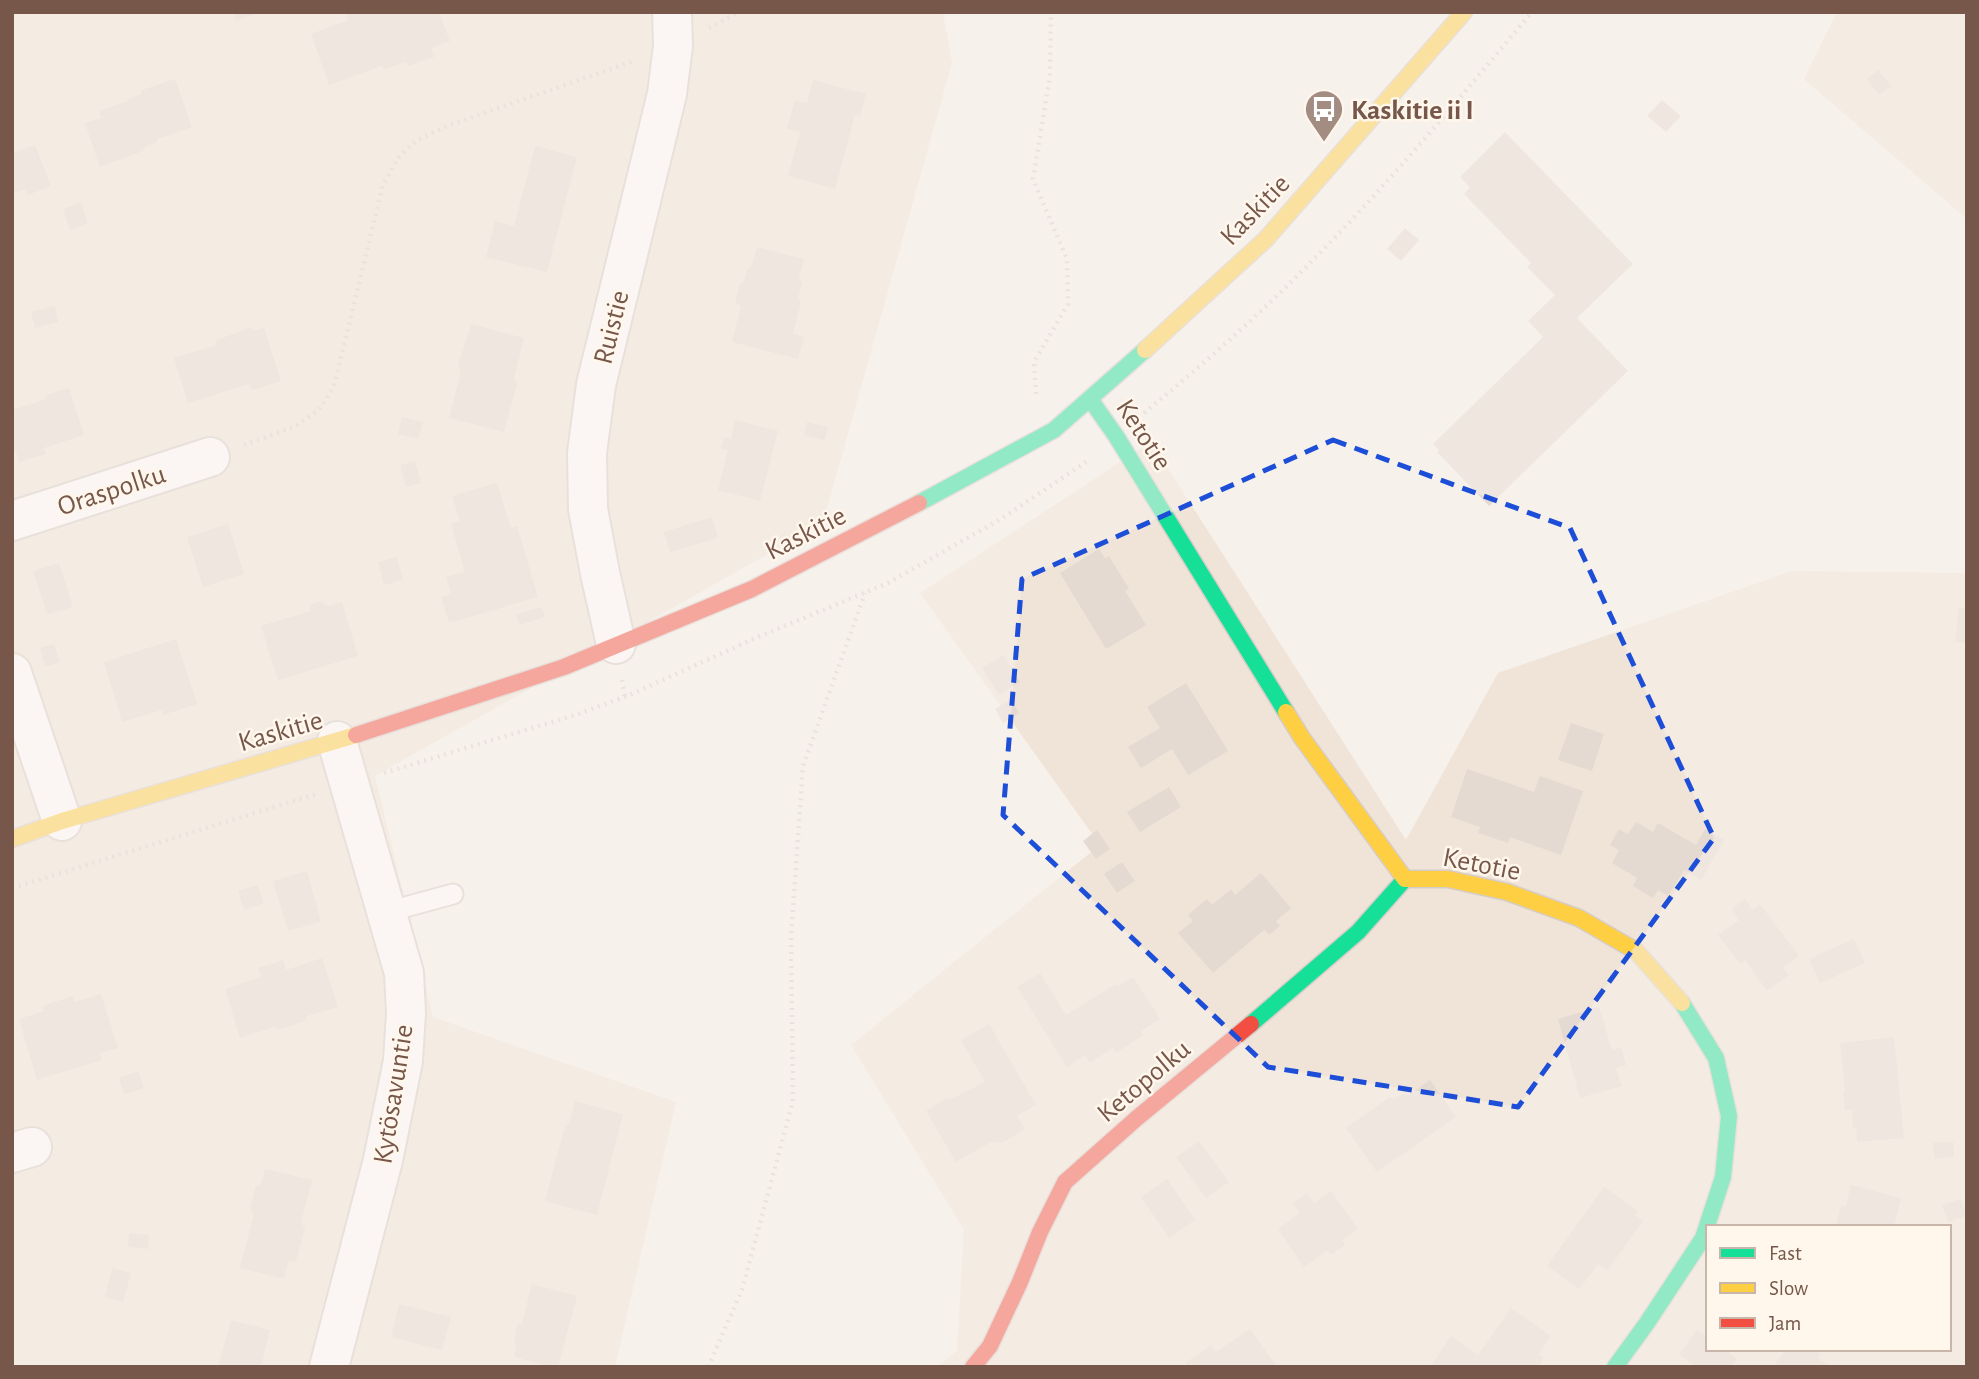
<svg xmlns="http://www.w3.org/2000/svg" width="1979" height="1379" viewBox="0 0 1979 1379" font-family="'Alegreya Sans',sans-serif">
<rect width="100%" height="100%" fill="#f7f1eb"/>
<g fill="#f0e4d8" fill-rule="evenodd">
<polygon points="12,12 943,12 952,63 823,523 375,776 433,1017 676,1102 615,1367 12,1367"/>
<polygon points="1837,12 1967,12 1967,219 1804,79"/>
<path d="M1151,442l255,398 92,-167 294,-102 175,2v794h-1031l21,-16 7,-121 -113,-185 249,-200 -180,-252zM1708,1227h241v122h-241z"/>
</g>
<g fill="#e4dad2">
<polygon points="233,12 258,12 258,13 236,21"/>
<polygon points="351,12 439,12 450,41 431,48 434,57 408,66 406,62 384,69 382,66 329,85 311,34 348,20 346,14"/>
<polygon points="1878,70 1891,86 1879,95 1867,79"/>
<polygon points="175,79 192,127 158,139 156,143 146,146 143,151 100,167 85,123 101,118 99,111 128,101 130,98 141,94 142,90"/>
<polygon points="813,80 866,94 860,116 855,115 835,189 788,176 800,132 787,129 795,100 807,103"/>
<polygon points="1662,100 1681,116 1666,132 1647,116"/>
<polygon points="1505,132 1633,264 1577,318 1628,371 1489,506 1437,452 1439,450 1433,444 1543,337 1528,321 1555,295 1527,267 1531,263 1464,194 1470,187 1460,177"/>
<polygon points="35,145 51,186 28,195 26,189 12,194 12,153"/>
<polygon points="535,146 577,157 547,272 486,257 495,221 514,226"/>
<polygon points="81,202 88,223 70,230 63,209"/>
<polygon points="1405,228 1419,240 1401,261 1387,249"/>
<polygon points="757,247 804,259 799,278 802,283 798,299 801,302 793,334 804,337 798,359 732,342 741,306 735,304 740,284 744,281 747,270 751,267"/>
<polygon points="55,306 58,322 35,328 31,312"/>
<polygon points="471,324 524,338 514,378 517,384 504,432 449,418 461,372 458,366"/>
<polygon points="252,327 253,331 264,328 281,381 252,390 249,384 188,403 174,358 214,346 217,340"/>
<polygon points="69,388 84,435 44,448 46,454 19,462 16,451 12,453 12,410 47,399 46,395"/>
<polygon points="402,417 423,422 418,439 398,434"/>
<polygon points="735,420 778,431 760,501 718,490 728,450 721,449 724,437 731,439"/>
<polygon points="807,422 828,427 825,440 804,436"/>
<polygon points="415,461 421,483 406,487 400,465"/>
<polygon points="497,483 511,528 517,526 538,597 449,623 441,597 451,594 446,577 465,572 451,524 460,521 452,496"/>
<polygon points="712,517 718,538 670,552 664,532"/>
<polygon points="228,524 244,574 203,587 187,537"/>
<polygon points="1099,549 1105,558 1109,556 1129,589 1125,591 1146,625 1106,649 1060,573"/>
<polygon points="397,557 403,580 384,585 378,562"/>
<polygon points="59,563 73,607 47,614 33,571"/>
<polygon points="322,601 327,606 342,602 358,656 278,680 261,626 310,611 311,604"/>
<polygon points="542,607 545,617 519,625 516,614"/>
<polygon points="1959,607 1967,608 1967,644 1955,642"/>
<polygon points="176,639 197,704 163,715 162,710 122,722 104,662"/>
<polygon points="54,644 60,662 45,667 40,648"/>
<polygon points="1003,655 1020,682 999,695 982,668"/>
<polygon points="1186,683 1228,751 1188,775 1172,749 1141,768 1128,747 1160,728 1147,707"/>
<polygon points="1011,699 1019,713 1003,723 995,709"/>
<polygon points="1571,723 1604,734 1592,771 1558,760"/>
<polygon points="1467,769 1534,792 1540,776 1583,791 1561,855 1510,837 1508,843 1478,833 1480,827 1451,817"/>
<polygon points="1169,787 1181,807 1140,832 1127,812"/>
<polygon points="1636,822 1653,832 1658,823 1696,845 1705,829 1724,840 1701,880 1684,870 1668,896 1658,890 1653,898 1633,886 1637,878 1612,863 1619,850 1610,845 1619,829 1628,834"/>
<polygon points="1097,830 1110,849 1096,859 1083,841"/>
<polygon points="1122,862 1135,881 1117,893 1104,874"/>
<polygon points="307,871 321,922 288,931 273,881"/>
<polygon points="1261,873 1291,908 1276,921 1280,926 1269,935 1264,930 1213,973 1178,933 1193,921 1188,915 1207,899 1212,905 1231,889 1235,895"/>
<polygon points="258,885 264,903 244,910 238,891"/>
<polygon points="1745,899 1753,910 1760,904 1799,956 1783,967 1789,975 1767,991 1745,960 1740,964 1718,935 1739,920 1732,909"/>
<polygon points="1854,939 1865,963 1820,983 1809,959"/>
<polygon points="322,958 338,1007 307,1016 305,1021 278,1030 274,1027 240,1038 225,989 261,977 258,968 283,960 286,970"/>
<polygon points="1040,973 1066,1015 1116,984 1118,986 1133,977 1160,1019 1141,1031 1143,1035 1116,1053 1113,1048 1090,1063 1085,1055 1067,1067 1017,987"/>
<polygon points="101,994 118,1048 100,1053 102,1060 37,1080 19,1019 44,1011 42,1006 73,996 75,1002"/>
<polygon points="1599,1007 1612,1050 1621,1047 1626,1065 1616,1068 1622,1086 1580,1098 1558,1019"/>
<polygon points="989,1024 1036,1105 1017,1116 1025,1129 1002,1143 991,1142 956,1162 926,1111 947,1098 951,1099 985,1082 961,1040"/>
<polygon points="1894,1037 1904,1138 1857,1142 1856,1128 1853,1129 1852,1109 1845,1110 1843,1093 1845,1093 1840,1043"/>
<polygon points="138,1071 144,1088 124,1094 119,1078"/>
<polygon points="1430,1080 1456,1117 1377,1172 1346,1128 1390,1097 1394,1100 1402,1094 1409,1095"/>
<polygon points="575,1101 623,1114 597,1215 545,1201 565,1126 569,1124"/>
<polygon points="1199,1141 1229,1182 1206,1198 1176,1157"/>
<polygon points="1953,1142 1954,1157 1935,1159 1933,1143"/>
<polygon points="265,1169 312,1180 301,1223 305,1228 296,1262 289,1260 284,1279 240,1268 254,1214 250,1208 256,1185 260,1186"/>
<polygon points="1167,1179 1195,1220 1169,1238 1141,1197"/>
<polygon points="1851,1185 1901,1198 1894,1227 1836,1227 1841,1205 1846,1206"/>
<polygon points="1604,1187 1638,1211 1635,1215 1643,1221 1607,1271 1598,1264 1579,1289 1547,1266"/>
<polygon points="1331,1191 1358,1229 1342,1240 1345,1245 1331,1255 1328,1250 1304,1267 1278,1229 1300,1213 1293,1203 1307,1193 1314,1203"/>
<polygon points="1961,1199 1966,1216 1948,1222 1942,1205"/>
<polygon points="129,1233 149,1235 148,1249 128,1247"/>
<polygon points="112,1268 131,1273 123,1302 105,1297"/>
<polygon points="532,1284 577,1296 558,1367 550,1367 514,1357 516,1347 514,1340 517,1325 522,1323"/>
<polygon points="399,1304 451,1317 442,1350 391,1337"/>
<polygon points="1511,1308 1551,1336 1539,1354 1544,1357 1538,1367 1430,1367 1451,1336 1478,1355"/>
<polygon points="231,1320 270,1330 261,1367 218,1367"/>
<polygon points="1250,1329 1277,1367 1188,1367 1185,1363 1211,1345 1216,1352"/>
<polygon points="1697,1330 1708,1338 1708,1349 1724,1349 1737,1359 1731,1367 1696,1367 1679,1354"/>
<polygon points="1786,1349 1815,1349 1821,1354 1818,1358 1831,1367 1773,1367"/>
</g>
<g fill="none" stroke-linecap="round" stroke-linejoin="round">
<g stroke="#d6cdc8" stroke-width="23">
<polyline id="lane" points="387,912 453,894"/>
</g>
<g stroke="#d6cdc8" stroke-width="42">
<g id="street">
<polyline points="12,521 210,457"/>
<polyline points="616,644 600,573 588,509 587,453 596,385 667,94 673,46 672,12"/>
<polyline points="12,673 62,821"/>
<polyline points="12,1153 32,1147"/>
<polyline points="329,1367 383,1160 403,1061 406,1013 404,973 337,741"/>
</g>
</g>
<g stroke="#d6cdc8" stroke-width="19">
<g id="fast">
<polyline points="1090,399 1116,436 1286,712"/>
<polyline points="919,503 1054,430 1145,350"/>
<polyline points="1251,1024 1358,932 1405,879"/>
<polyline points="1615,1367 1647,1323 1703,1238 1723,1177 1729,1116 1716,1058 1682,1003"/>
</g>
</g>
<g stroke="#d6cdc8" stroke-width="19">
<g id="slow">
<polyline points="1145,350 1266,239 1464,12"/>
<polyline points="1286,712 1302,738 1405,879 1448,879 1507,892 1579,918 1636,951 1682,1003"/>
<polyline points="12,839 62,821 356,735"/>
</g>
</g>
<g stroke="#d6cdc8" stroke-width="19">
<g id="jam">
<polyline points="356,735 564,667 752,589 919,503"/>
<polyline points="973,1367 990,1346 1020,1282 1040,1232 1065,1182 1137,1118 1251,1024"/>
</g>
</g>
<g stroke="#dad1ce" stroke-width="4.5" stroke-dasharray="2 5" stroke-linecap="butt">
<polyline points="709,28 739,12"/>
<polyline points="1036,394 1034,362 1068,304 1067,259 1033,179 1050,76 1051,12"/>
<path d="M1144,413c56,-46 111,-94 162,-146 80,-80 153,-168 226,-255"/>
<polyline points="244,445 294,427 319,410 334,386 383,185 398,158 417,140 447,126 634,61"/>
<polyline points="622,680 625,697"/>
<polyline points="384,773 575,715 625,697 758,637 888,583 1001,519 1089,460"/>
<polyline points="12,888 316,794"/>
<polyline points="708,1367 742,1290 793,1101 791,937 803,766 865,593"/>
</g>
<use href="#lane" stroke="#fefdfc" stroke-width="19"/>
<use href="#street" stroke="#fefdfc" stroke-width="38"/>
<use href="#fast" stroke="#16e098" stroke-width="16"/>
<use href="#slow" stroke="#ffcf43" stroke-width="16"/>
<use href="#jam" stroke="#f24e42" stroke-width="16"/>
</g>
<path d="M0 0H1979V1379H0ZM1333,440l237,88 144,310 -196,269 -250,-40 -265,-252 19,-236z" fill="#f7f1eb" fill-opacity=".55" fill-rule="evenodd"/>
<path fill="none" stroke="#1d4ed8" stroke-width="5" stroke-dasharray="14 9" stroke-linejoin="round" d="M1333,440l237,88 144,310 -196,269 -250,-40 -265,-252 19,-236z"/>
<defs>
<g id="bus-pin" transform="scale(2.0125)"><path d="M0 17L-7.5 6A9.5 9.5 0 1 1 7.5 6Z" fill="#a38d82" stroke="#fff6ec"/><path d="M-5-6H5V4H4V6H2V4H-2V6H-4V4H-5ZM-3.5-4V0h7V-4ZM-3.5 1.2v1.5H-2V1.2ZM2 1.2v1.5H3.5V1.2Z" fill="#fff"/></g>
</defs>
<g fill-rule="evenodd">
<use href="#bus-pin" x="1324" y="109"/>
</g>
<g text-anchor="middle" stroke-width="5" stroke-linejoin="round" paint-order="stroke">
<g font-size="28" font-weight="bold" fill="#76574a" stroke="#fff6ec" text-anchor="start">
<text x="1351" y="119">Kaskitie ii I</text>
</g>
<g font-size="28" fill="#76574a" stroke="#fff6ec">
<text transform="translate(1254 209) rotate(-46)" y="10">Kaskitie</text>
<text transform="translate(610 327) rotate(-76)" y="10">Ruistie</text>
<text transform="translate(1145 434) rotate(57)" y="10">Ketotie</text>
<text transform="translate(111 489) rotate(-18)" y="10">Oraspolku</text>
<text transform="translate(805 532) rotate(-27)" y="10">Kaskitie</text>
<text transform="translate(280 730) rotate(-16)" y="10">Kaskitie</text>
<text transform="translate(1482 863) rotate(11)" y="10">Ketotie</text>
<text transform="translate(1143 1080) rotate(-40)" y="10">Ketopolku</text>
<text transform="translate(392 1094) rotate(-81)" y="10">Kytösavuntie</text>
</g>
</g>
<rect width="1979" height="1379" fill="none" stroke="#76574a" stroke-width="28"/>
<rect x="1706" y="1225" width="245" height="126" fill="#fff6ec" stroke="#c8b6ab" stroke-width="2"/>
<rect x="1720" y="1248" width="35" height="10" fill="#16e098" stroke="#c8b6ab" stroke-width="2"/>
<text x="1769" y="1260" font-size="21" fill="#76574a">Fast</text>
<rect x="1720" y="1283" width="35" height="10" fill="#ffcf43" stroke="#c8b6ab" stroke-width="2"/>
<text x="1769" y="1295" font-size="21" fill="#76574a">Slow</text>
<rect x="1720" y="1318" width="35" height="10" fill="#f24e42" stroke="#c8b6ab" stroke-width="2"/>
<text x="1769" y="1330" font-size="21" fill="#76574a">Jam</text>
</svg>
